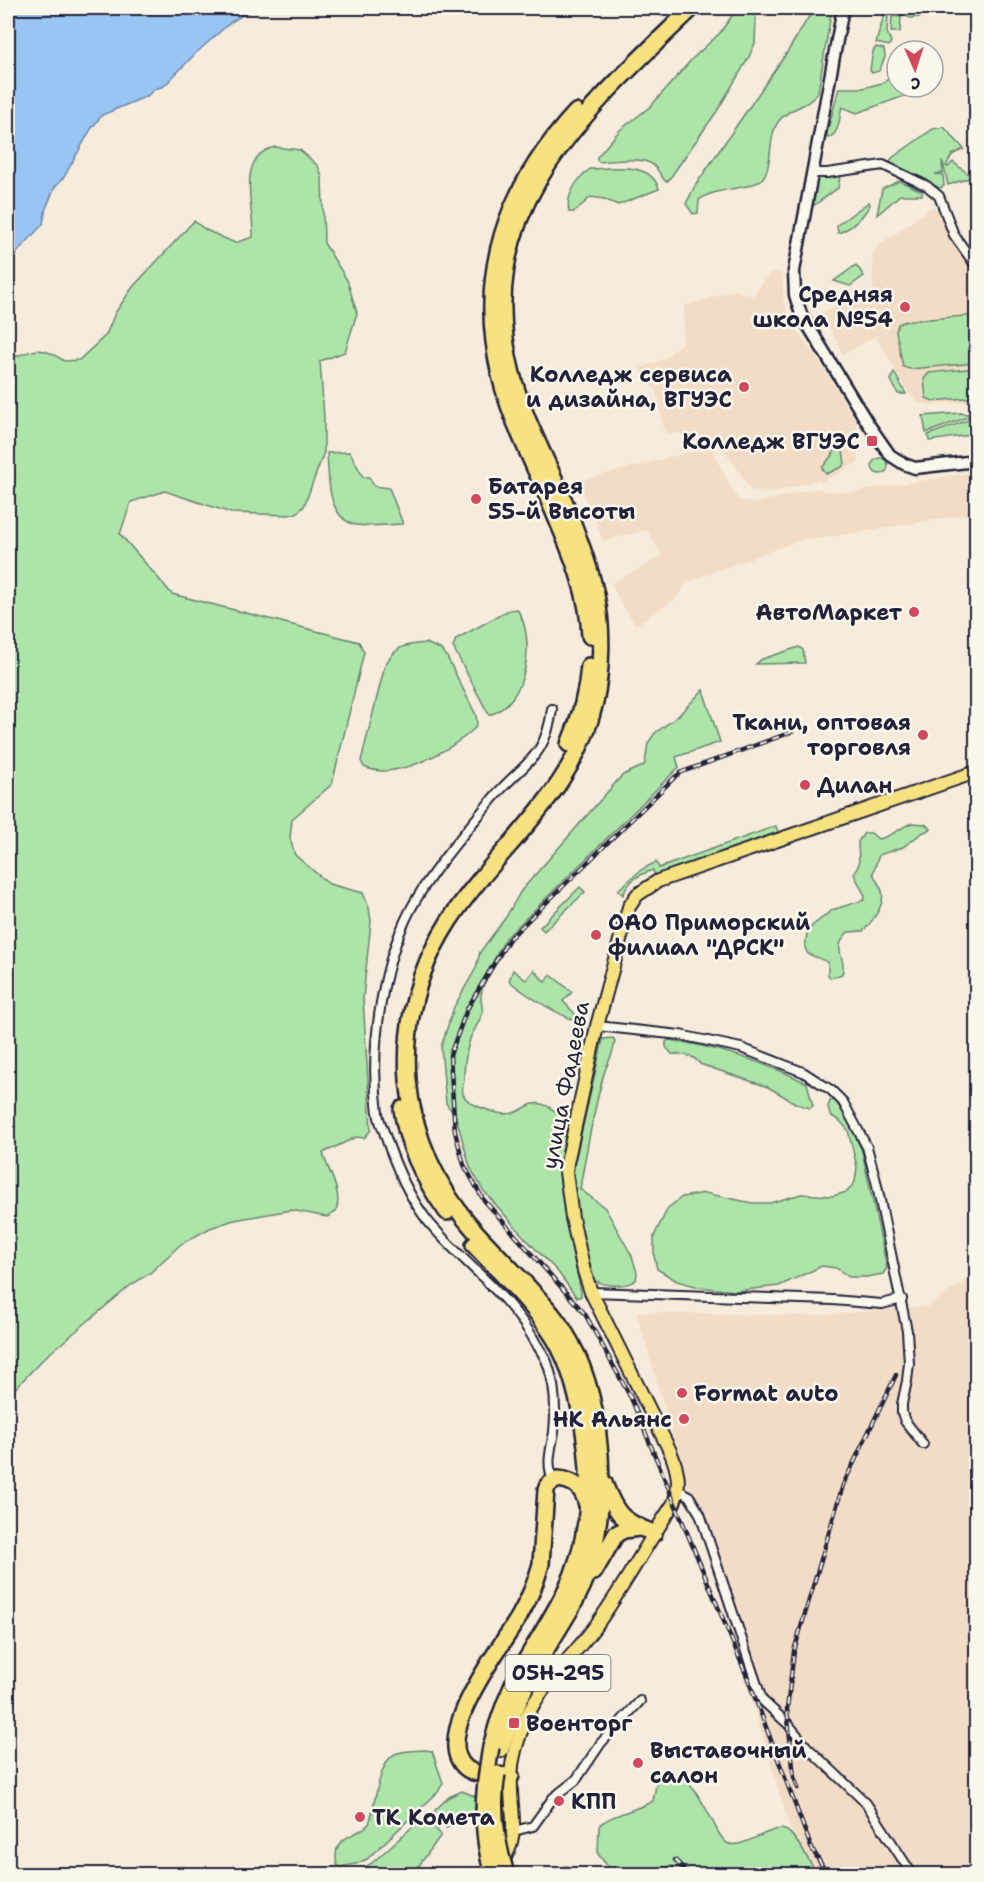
<svg xmlns="http://www.w3.org/2000/svg" width="984" height="1882" viewBox="0 0 984 1882" font-family="'Shantell Sans',sans-serif">
<rect width="100%" height="100%" fill="#f7ebdb"/>
<filter id="ink" filterUnits="userSpaceOnUse"><feTurbulence type="fractalNoise" baseFrequency=".0167" numOctaves="2"/><feDisplacementMap in="SourceGraphic" scale="12" xChannelSelector="R" yChannelSelector="G"/><feConvolveMatrix kernelMatrix="1 2 1 2 8 2 1 2 1" color-interpolation-filters="sRGB"/></filter>
<g filter="url(#ink)">
<g fill="#f2dcc6">
<polygon points="364,8 404,8 368,15"/>
<polygon points="932,207 939,210 960,252 969,264 967,268 971,275 976,281 976,401 926,405 918,402 908,393 876,336 843,354 822,313 846,301 846,289 873,292 873,252 878,246"/>
<polygon points="771,272 782,274 784,304 795,327 827,373 856,421 858,462 829,479 828,478 821,482 819,480 772,492 760,493 750,489 731,459 715,439 710,437 668,433 664,430 657,393 639,369 666,358 683,341 684,306 736,290 752,296"/>
<polygon points="705,448 712,449 733,492 740,501 756,503 817,488 826,491 852,492 976,472 976,513 818,539 806,538 687,582 678,597 636,625 622,605 611,584 662,556 647,530 603,541 578,481"/>
<polygon points="976,1273 976,1874 817,1874 792,1835 636,1312 813,1316 929,1306"/>
</g>
<g fill="#ade5a9" stroke="#688472" stroke-width="1.5">
<path d="M746,8l8,2 2,7 -1,26 -7,16 -31,52 -49,70h-3c-4,-5 -7,-12 -12,-16 -10,-9 -41,-4 -54,-3l-2,-2v-3l23,-27 31,-24 41,-47 28,-26 16,-23z"/>
<path d="M819,8h13l-14,84c-8,15 -30,15 -40,30 -11,16 -4,45 -17,58 -11,10 -46,7 -62,20l-1,13 -5,1 -7,-10 9,-18 93,-135 20,-33z"/>
<polygon points="887,8 944,8 945,14 911,18 902,15 892,15"/>
<polygon points="885,12 888,15 887,32 891,42 889,46 876,43"/>
<polygon points="892,16 901,17 900,32 891,32"/>
<polygon points="876,47 884,49 885,57 879,71 872,73 870,70 873,51"/>
<path d="M897,74v13h28l-1,2 -67,24 -15,-6c-3,11 -2,27 -14,31l-1,-5 12,-45h24l19,-5z"/>
<polygon points="944,127 964,149 952,155 946,166 948,167 953,162 971,176 969,178 948,185 943,163 942,162 943,173 935,174 943,175 944,186 940,188 892,166 890,161 892,158 933,129"/>
<path d="M275,147l25,3 18,16 4,11 2,66 23,37 10,33 -12,39 -25,9 4,57v34l-20,54 -7,7 -9,2 -57,-2 -66,-22 -34,11 -11,32 52,60 187,48 5,10 -32,132 -40,35 -2,19 5,17 34,29 34,9 6,15 2,13 -8,77 8,132 -7,8 -8,-1 -33,16c5,19 20,38 13,59l-9,5 -36,-7 -57,10 -24,8 -29,16 -31,29 -19,12 -87,73 -36,38v-1037c26,-9 32,-15 56,2l15,-1 27,-25 9,-22 17,-25 62,-67 12,9 29,13 18,-6c1,-29 -18,-81 22,-90z"/>
<path d="M590,169c23,-1 61,-8 69,20l-41,16 -14,-6 -13,-2 -17,15h-5c-4,-17 9,-34 21,-43z"/>
<polygon points="838,175 840,177 838,188 813,206 811,204 816,179"/>
<polygon points="899,181 922,191 922,195 900,195 877,215 882,189"/>
<path d="M869,202l1,3c-8,13 -17,23 -32,28l-1,-8z"/>
<polygon points="856,265 864,276 850,286 834,281"/>
<polygon points="976,315 976,363 910,369 903,367 896,331 898,324 906,321"/>
<polygon points="976,368 976,397 933,401 926,398 924,379 929,373"/>
<polygon points="894,372 906,394 898,394 891,380"/>
<polygon points="961,413 973,415 926,433 923,416"/>
<polygon points="976,417 976,434 929,441 928,435"/>
<polygon points="838,440 841,440 845,463 842,467 826,474 822,468 836,450"/>
<path d="M350,452l13,25h6l5,9 15,2 14,36c-12,0 -40,4 -51,0 -26,-11 -23,-48 -25,-71z"/>
<circle cx="880" cy="466" r="8"/>
<path d="M517,609c20,30 10,95 -28,106l-36,-68 3,-8 53,-29z"/>
<path d="M426,643l14,6 6,6 30,60 1,9 -2,4c-23,21 -78,54 -111,39l-3,-6 24,-96c12,-20 19,-20 41,-22z"/>
<polygon points="799,647 803,650 805,663 756,664 762,659"/>
<path d="M703,690l17,52 -44,15 3,10 -173,171c-9,16 -23,39 -25,58 -1,7 3,11 1,18 -3,9 -9,17 -12,25 -4,13 -6,27 -6,41 -1,4 -2,10 -1,14 3,10 26,17 35,19 32,7 30,-31 69,9l-6,52 12,80 8,38v4l-4,2 -19,-26 -34,-35 -41,-47 -13,-23 -14,-50 -10,-14 -5,-56 13,-40 22,-39 4,-16 26,-35 15,-26 96,-110 6,-6 20,-9 2,-3 3,-20 7,-10 23,-17z"/>
<path d="M912,823l13,1 6,5 -9,4 -19,14 -24,8 -6,18c2,7 7,11 9,18 4,13 -10,31 -19,40l-15,1c-18,19 0,25 -6,42l-11,4 -3,-3v-13l-20,-8 -3,-6 2,-15 5,-7 20,-16 32,-10 1,-4 -11,-22 5,-10 -1,-22 6,-9h7l7,6c14,-2 22,-12 34,-16z"/>
<path d="M776,826l2,6 15,-2 -137,49 -3,-9c-15,5 -24,10 -30,25l-5,-5 23,-20 15,-8 3,6z"/>
<polygon points="580,887 585,892 544,931 540,927"/>
<path d="M513,970l13,10 8,-10 11,12 6,-7 21,17 -9,9 21,23c-28,-10 -51,-24 -75,-43z"/>
<path d="M613,1038l2,3c-1,14 -9,23 -12,36 -10,37 -17,75 -23,112l25,19 27,48 5,17 -1,7c-11,8 -31,6 -43,0l-19,-75 -2,-24 3,-21 28,-121z"/>
<path d="M669,1040c49,7 93,21 138,43l6,23 -3,2 -13,-4 -29,-17 -68,-23c-7,-10 -17,-9 -28,-10l-6,-7v-5z"/>
<polygon points="835,1100 849,1122 862,1151 887,1268 883,1274 866,1277 849,1277 836,1268 822,1266 779,1286 735,1291 699,1287 677,1281 657,1269 654,1256 654,1236 668,1208 682,1197 705,1193 752,1203 770,1203 801,1194 832,1196 847,1192 855,1182 857,1167 848,1130 840,1121 830,1115 828,1107 830,1101"/>
<path d="M424,1750l8,1 11,32 -5,9 -71,67 -11,5 -16,3 -3,-2c-6,-31 17,-26 32,-41 6,-17 9,-62 26,-70 8,-4 21,-3 29,-4z"/>
<path d="M667,1771c24,5 36,32 47,53 3,6 7,15 13,19 14,8 43,-18 58,-13 10,3 26,35 32,44h-121l-25,-8 -52,8 -7,-2 -14,-18 1,-28c9,-11 39,-16 54,-25l5,-27z"/>
<polygon points="462,1791 479,1798 478,1819 460,1821 446,1828 435,1816 435,1810 449,1797"/>
<polygon points="424,1820 432,1824 441,1835 413,1874 353,1874 372,1863 418,1822"/>
<polygon points="567,1866 580,1874 555,1874 562,1867"/>
</g>
<polygon fill="#98c5f2" stroke="#6984a9" stroke-width="1.5" points="8,8 261,8 246,13 231,22 196,53 164,86 155,89 147,96 102,115 91,129 64,177 55,187 46,208 43,224 14,256 8,261"/>
<g fill="none" stroke-linecap="round" stroke-linejoin="round">
<g stroke="#22223b" stroke-width="12">
<g id="street">
<polyline points="813,173 827,173 883,165 927,186 939,196 954,235 976,266"/>
<path d="M552,709c-6,50 -29,54 -58,88 -26,32 -56,66 -77,101 -35,58 -48,149 -39,215 1,8 5,15 7,22 10,30 22,59 42,85 35,43 84,75 110,125 4,6 9,13 11,20 7,20 8,46 6,67 -3,18 -8,31 -1,49"/>
<polyline points="597,1026 680,1035 741,1048 803,1072 831,1090 843,1102 867,1147 876,1181 907,1331 909,1363 907,1381 902,1404 902,1413 905,1421 923,1444"/>
<polyline points="591,1292 833,1300 882,1304 902,1299"/>
<polyline points="678,1490 689,1496 700,1514 762,1700 788,1724 807,1747 866,1803 912,1874"/>
<polyline points="514,1831 533,1826 553,1798 576,1780 601,1743 640,1701"/>
</g>
</g>
<g stroke="#22223b" stroke-width="15">
<polyline id="secondary" points="843,8 794,271 795,295 801,314 867,422 890,455 904,464 915,468 976,461"/>
</g>
<g stroke="#22223b" stroke-width="16">
<path id="primary" d="M501,1865c21,-35 8,-52 10,-89 1,-20 7,-39 15,-57 14,-34 50,-65 71,-95 28,-39 50,-81 77,-121 7,-19 4,-33 -4,-52l-79,-159 -7,-21 -12,-53 -6,-46 1,-9 30,-137 32,-119 8,-12 21,-14 318,-109"/>
</g>
<g stroke="#22223b" stroke-width="20">
<g id="highway">
<path d="M576,112c-70,76 -100,161 -76,263 10,43 31,83 48,123 19,46 40,88 42,138"/>
<path d="M569,744c11,-25 18,-50 20,-78"/>
<path d="M402,1109c5,37 24,74 45,103"/>
<path d="M474,1245c25,27 55,54 75,85 17,24 25,52 31,80 13,61 13,125 -15,182 -13,26 -29,50 -43,75 -14,25 -24,53 -31,80"/>
<path d="M604,1483c12,31 18,39 50,50"/>
<polyline points="594,1572 616,1534 624,1530 639,1528"/>
<path d="M501,1749c9,-29 20,-55 34,-81 20,-36 50,-73 58,-114 16,-73 9,-175 -38,-236 -24,-31 -54,-58 -80,-87 -37,-41 -62,-95 -67,-151 -4,-56 10,-111 41,-159 49,-75 125,-126 146,-219 7,-33 8,-74 1,-107 -5,-23 -13,-45 -21,-66 -18,-52 -49,-101 -63,-155 -43,-165 74,-263 180,-366"/>
<path d="M511,1776c-13,-1 -36,0 -45,-8 -37,-31 38,-124 54,-153 9,-16 16,-33 21,-51l5,-74 2,-5 10,-6c18,2 25,10 29,26"/>
</g>
</g>
<use href="#street" stroke="#fbf7ec" stroke-width="8"/>
<use href="#secondary" stroke="#fbf7ec" stroke-width="10"/>
<use href="#primary" stroke="#f7e281" stroke-width="12"/>
<use href="#highway" stroke="#f7e281" stroke-width="15"/>
<g stroke="#22223b" stroke-width="4.5">
<g id="rail">
<polyline points="792,732 682,772 675,777 509,939 467,1009 450,1055 455,1132 464,1165 483,1199 585,1314 631,1398 748,1679 811,1847 827,1874"/>
<polyline points="798,1788 794,1777 787,1709 794,1651 843,1485 896,1375"/>
<polyline points="675,1860 689,1874"/>
</g>
</g>
<use href="#rail" stroke="#fbf7ec" stroke-width="2" stroke-dasharray="7" stroke-linecap="butt"/>
<g stroke="#22223b" stroke-width="20" stroke-linecap="butt">
<g id="highway-bridge">
<path d="M491,1747c-8,45 -11,83 2,127"/>
<path d="M497,1774c-6,34 -1,68 9,100"/>
</g>
</g>
<use href="#highway-bridge" stroke="#f7e281" stroke-width="15"/>
</g>
</g>
<g fill="#d1495b" stroke="#fbf7ec" stroke-width="2">
<circle cx="905" cy="307" r="6"/>
<circle cx="744" cy="387" r="6"/>
<rect x="866" y="435" width="12" height="12" rx="3"/>
<circle cx="476" cy="499" r="6"/>
<circle cx="914" cy="612" r="6"/>
<circle cx="923" cy="735" r="6"/>
<circle cx="805" cy="785" r="6"/>
<circle cx="596" cy="935" r="6"/>
<circle cx="682" cy="1393" r="6"/>
<circle cx="684" cy="1419" r="6"/>
<rect x="508" y="1717" width="12" height="12" rx="3"/>
<circle cx="638" cy="1763" r="6"/>
<circle cx="559" cy="1801" r="6"/>
<circle cx="360" cy="1817" r="6"/>
</g>
<g text-anchor="middle" stroke-width="5" stroke-linejoin="round" paint-order="stroke">
<rect fill="#fbf7ec" stroke="#636270" stroke-width="1.5" x="505.5" y="1655" width="105" height="36" rx="4.5"/>
<g font-size="21" font-weight="bold" fill="#22223b">
<text x="558" y="1680">05Н-295</text>
</g>
<g font-size="22" font-weight="bold" fill="#22223b" stroke="#fbf7ec" text-anchor="start">
<text x="893" y="302" text-anchor="end">Средняя<tspan x="893" dy="25">школа №54</tspan></text>
<text x="732" y="382" text-anchor="end">Колледж сервиса<tspan x="732" dy="25">и дизайна, ВГУЭС</tspan></text>
<text x="860" y="449" text-anchor="end">Колледж ВГУЭС</text>
<text x="488" y="494">Батарея<tspan x="488" dy="25">55-й Высоты</tspan></text>
<text x="902" y="620" text-anchor="end">АвтоМаркет</text>
<text x="911" y="730" text-anchor="end">Ткани, оптовая<tspan x="911" dy="25">торговля</tspan></text>
<text x="817" y="793">Дилан</text>
<text x="608" y="930">ОАО Приморский<tspan x="608" dy="25">филиал "ДРСК"</tspan></text>
<text x="694" y="1401">Format auto</text>
<text x="672" y="1427" text-anchor="end">НК Альянс</text>
<text x="526" y="1731">Военторг</text>
<text x="650" y="1758">Выставочный<tspan x="650" dy="25">салон</tspan></text>
<text x="571" y="1809">КПП</text>
<text x="372" y="1825">ТК Комета</text>
</g>
<g font-size="22" fill="#22223b" stroke="#fbf7ec">
<text transform="translate(565 1085) rotate(-79)" y="8">улица Фадеева</text>
</g>
</g>
<rect width="984" height="1882" fill="none" stroke="#fbf7ec" stroke-width="30"/>
<rect x="15" y="15" width="954" height="1852" fill="none" stroke="#22223b" stroke-width="2" filter="url(#ink)"/>
<g transform="translate(915 69) rotate(177)"><circle r="28" fill="#fbf7ec" stroke="#a4a2a5" stroke-width="1.5"/>
<path d="M0-4.5L10 22L0 15L-10 22Z" fill="#d1495b"/>
<text y="-9" font-size="16" font-weight="bold" text-anchor="middle" fill="#22223b">С</text>
</g>
</svg>
